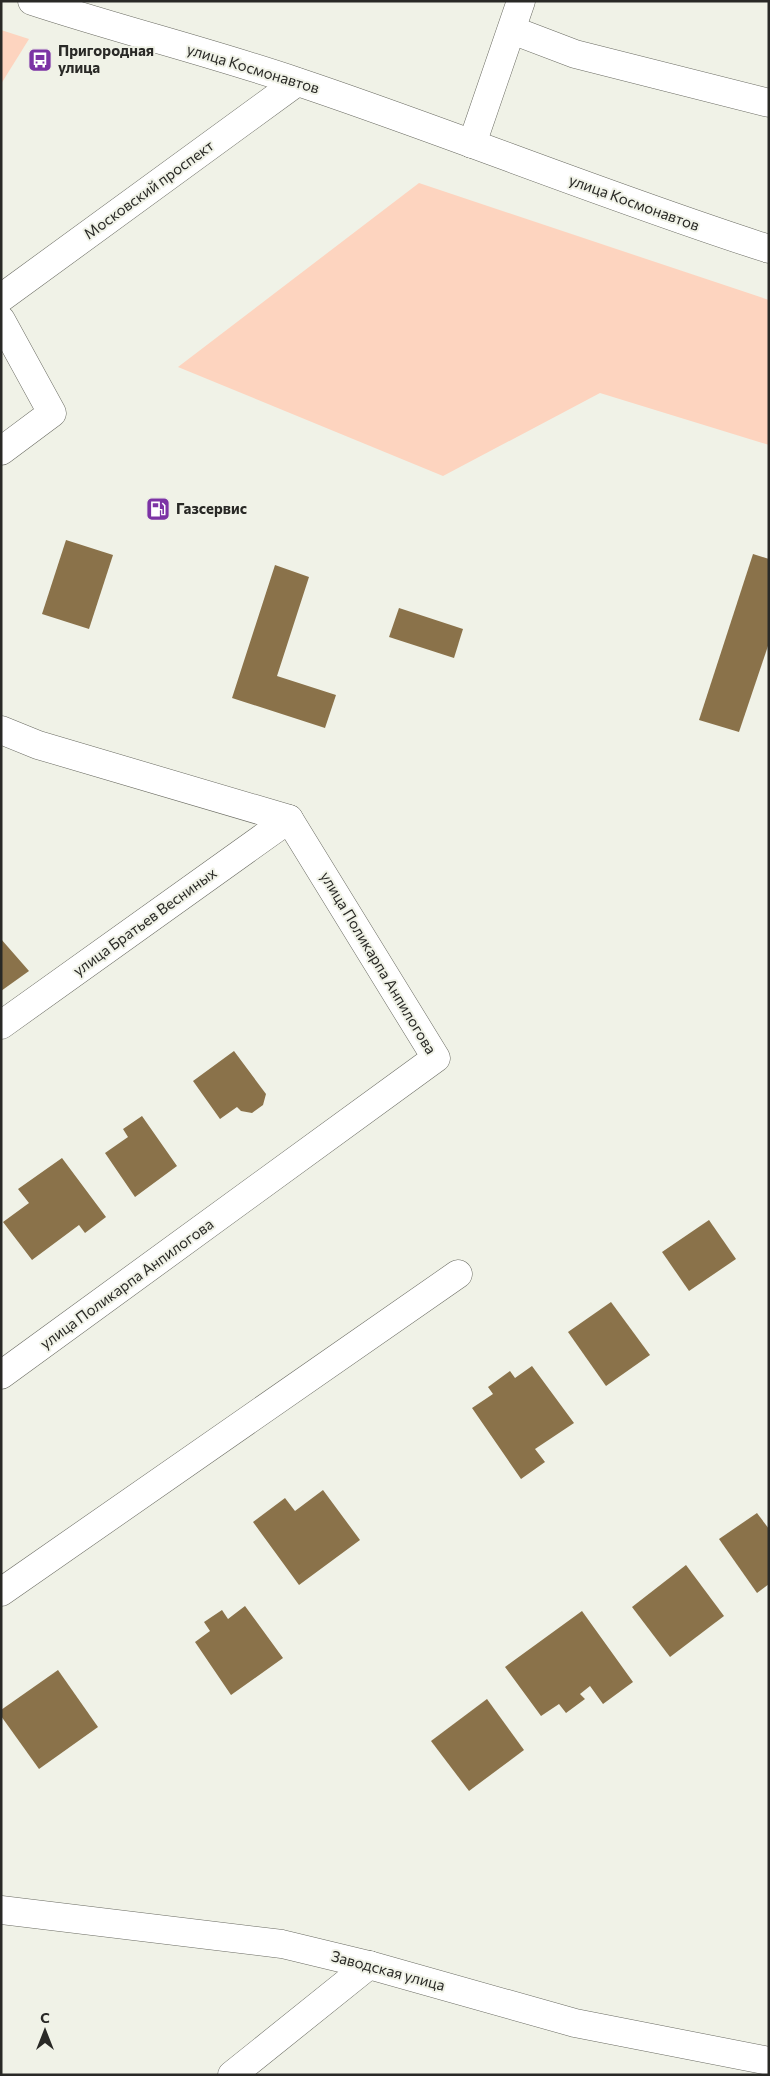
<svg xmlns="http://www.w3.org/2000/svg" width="770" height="2076" viewBox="0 0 770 2076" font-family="Commissioner,sans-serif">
<rect width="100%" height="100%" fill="#f0f2e7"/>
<g fill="#fdd4bf">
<polygon points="1,30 29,39 1,84"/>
<polygon points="419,183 769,300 769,445 600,393 443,476 178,367"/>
</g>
<g fill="#8a724a">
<polygon points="66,540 113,555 89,629 42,614"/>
<polygon points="753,554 769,559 769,643 739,732 699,720"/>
<polygon points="275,565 309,577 277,676 336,695 325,728 232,698"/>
<polygon points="399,608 463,629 454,658 389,637"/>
<polygon points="1,939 29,971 1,991"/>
<polygon points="234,1051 266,1094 263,1105 252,1113 241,1111 237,1107 220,1119 193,1081"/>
<polygon points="142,1116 177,1166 135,1197 105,1153 128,1137 123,1129"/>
<polygon points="62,1158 106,1217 85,1233 79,1225 32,1260 3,1222 29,1203 18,1189"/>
<polygon points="709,1220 736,1259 689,1291 662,1252"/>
<polygon points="611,1302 650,1355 606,1386 568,1332"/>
<polygon points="532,1366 574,1423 535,1449 545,1462 521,1479 472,1408 493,1394 488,1387 510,1371 515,1378"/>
<polygon points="323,1490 360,1540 299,1585 253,1522 285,1498 295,1511"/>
<polygon points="757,1513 769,1529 769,1584 757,1593 719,1539"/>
<polygon points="686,1565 724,1616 670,1657 632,1607"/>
<polygon points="245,1606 283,1658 231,1695 195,1642 210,1631 204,1622 222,1610 228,1619"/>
<polygon points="582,1611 633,1682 603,1704 590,1686 580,1694 585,1699 566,1713 559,1704 541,1716 505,1667"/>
<polygon points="58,1670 98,1727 39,1769 1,1716 1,1710"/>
<polygon points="487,1699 524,1750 469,1791 431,1741"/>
</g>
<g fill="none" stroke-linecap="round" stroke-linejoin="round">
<g stroke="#6a6b62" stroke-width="29">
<g id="minor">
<polyline points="512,30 575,54 769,103"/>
<polyline points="472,144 521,1"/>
<polyline points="1,320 52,413 1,451"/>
<polyline points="1,730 38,745 289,819 436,1058 1,1375"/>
<polyline points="1,1025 289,819"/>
<polyline points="1,1592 458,1274"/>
<polyline points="1,1910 282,1944 369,1965 575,2023 769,2061"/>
<polyline points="232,2075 369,1965"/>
</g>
</g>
<g stroke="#6a6b62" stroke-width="29">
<g id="major">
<path d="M32,1c88,29 178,51 266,81 158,53 312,116 471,167"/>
<polyline points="1,298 297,82"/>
</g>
</g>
<use href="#minor" stroke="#fff" stroke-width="28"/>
<use href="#major" stroke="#fff" stroke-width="28"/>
</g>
<defs>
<g id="bus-square" transform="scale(1.25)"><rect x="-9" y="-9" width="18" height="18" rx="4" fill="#7c33a5" stroke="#f0f2e7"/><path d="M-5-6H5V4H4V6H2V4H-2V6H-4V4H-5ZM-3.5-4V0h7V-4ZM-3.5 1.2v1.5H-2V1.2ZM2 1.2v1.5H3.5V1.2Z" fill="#fff"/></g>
<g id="fuel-square" transform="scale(1.25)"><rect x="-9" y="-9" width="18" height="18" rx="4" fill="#7c33a5" stroke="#f0f2e7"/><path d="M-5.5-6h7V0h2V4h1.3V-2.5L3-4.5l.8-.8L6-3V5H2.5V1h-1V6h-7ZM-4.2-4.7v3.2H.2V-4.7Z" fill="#fff"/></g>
</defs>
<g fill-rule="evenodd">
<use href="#bus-square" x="40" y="60"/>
<use href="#fuel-square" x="158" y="509"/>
</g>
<g text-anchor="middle" stroke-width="4" stroke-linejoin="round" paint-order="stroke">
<g font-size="15" font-weight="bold" fill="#292926" stroke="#f0f2e7" text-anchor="start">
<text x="58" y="56">Пригородная<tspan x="58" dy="17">улица</tspan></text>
<text x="176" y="514">Газсервис</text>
</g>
<g font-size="15" fill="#292926" stroke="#f0f2e7">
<text transform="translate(253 69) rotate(17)" y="5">улица Космонавтов</text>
<text transform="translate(149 190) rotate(-36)" y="5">Московский проспект</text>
<text transform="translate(634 203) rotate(20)" y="5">улица Космонавтов</text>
<text transform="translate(145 922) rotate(-36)" y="5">улица Братьев Весниных</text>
<text transform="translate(378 963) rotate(59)" y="5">улица Поликарпа Анпилогова</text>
<text transform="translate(127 1284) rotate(-36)" y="5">улица Поликарпа Анпилогова</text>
<text transform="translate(388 1971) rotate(15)" y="5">Заводская улица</text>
</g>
</g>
<rect width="770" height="2076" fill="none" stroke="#292926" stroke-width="5"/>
<g transform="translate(45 2031)" stroke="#f0f2e7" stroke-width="4" paint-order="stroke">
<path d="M0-4L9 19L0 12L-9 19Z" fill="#292926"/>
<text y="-8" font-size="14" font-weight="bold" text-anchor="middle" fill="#292926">С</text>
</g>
</svg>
